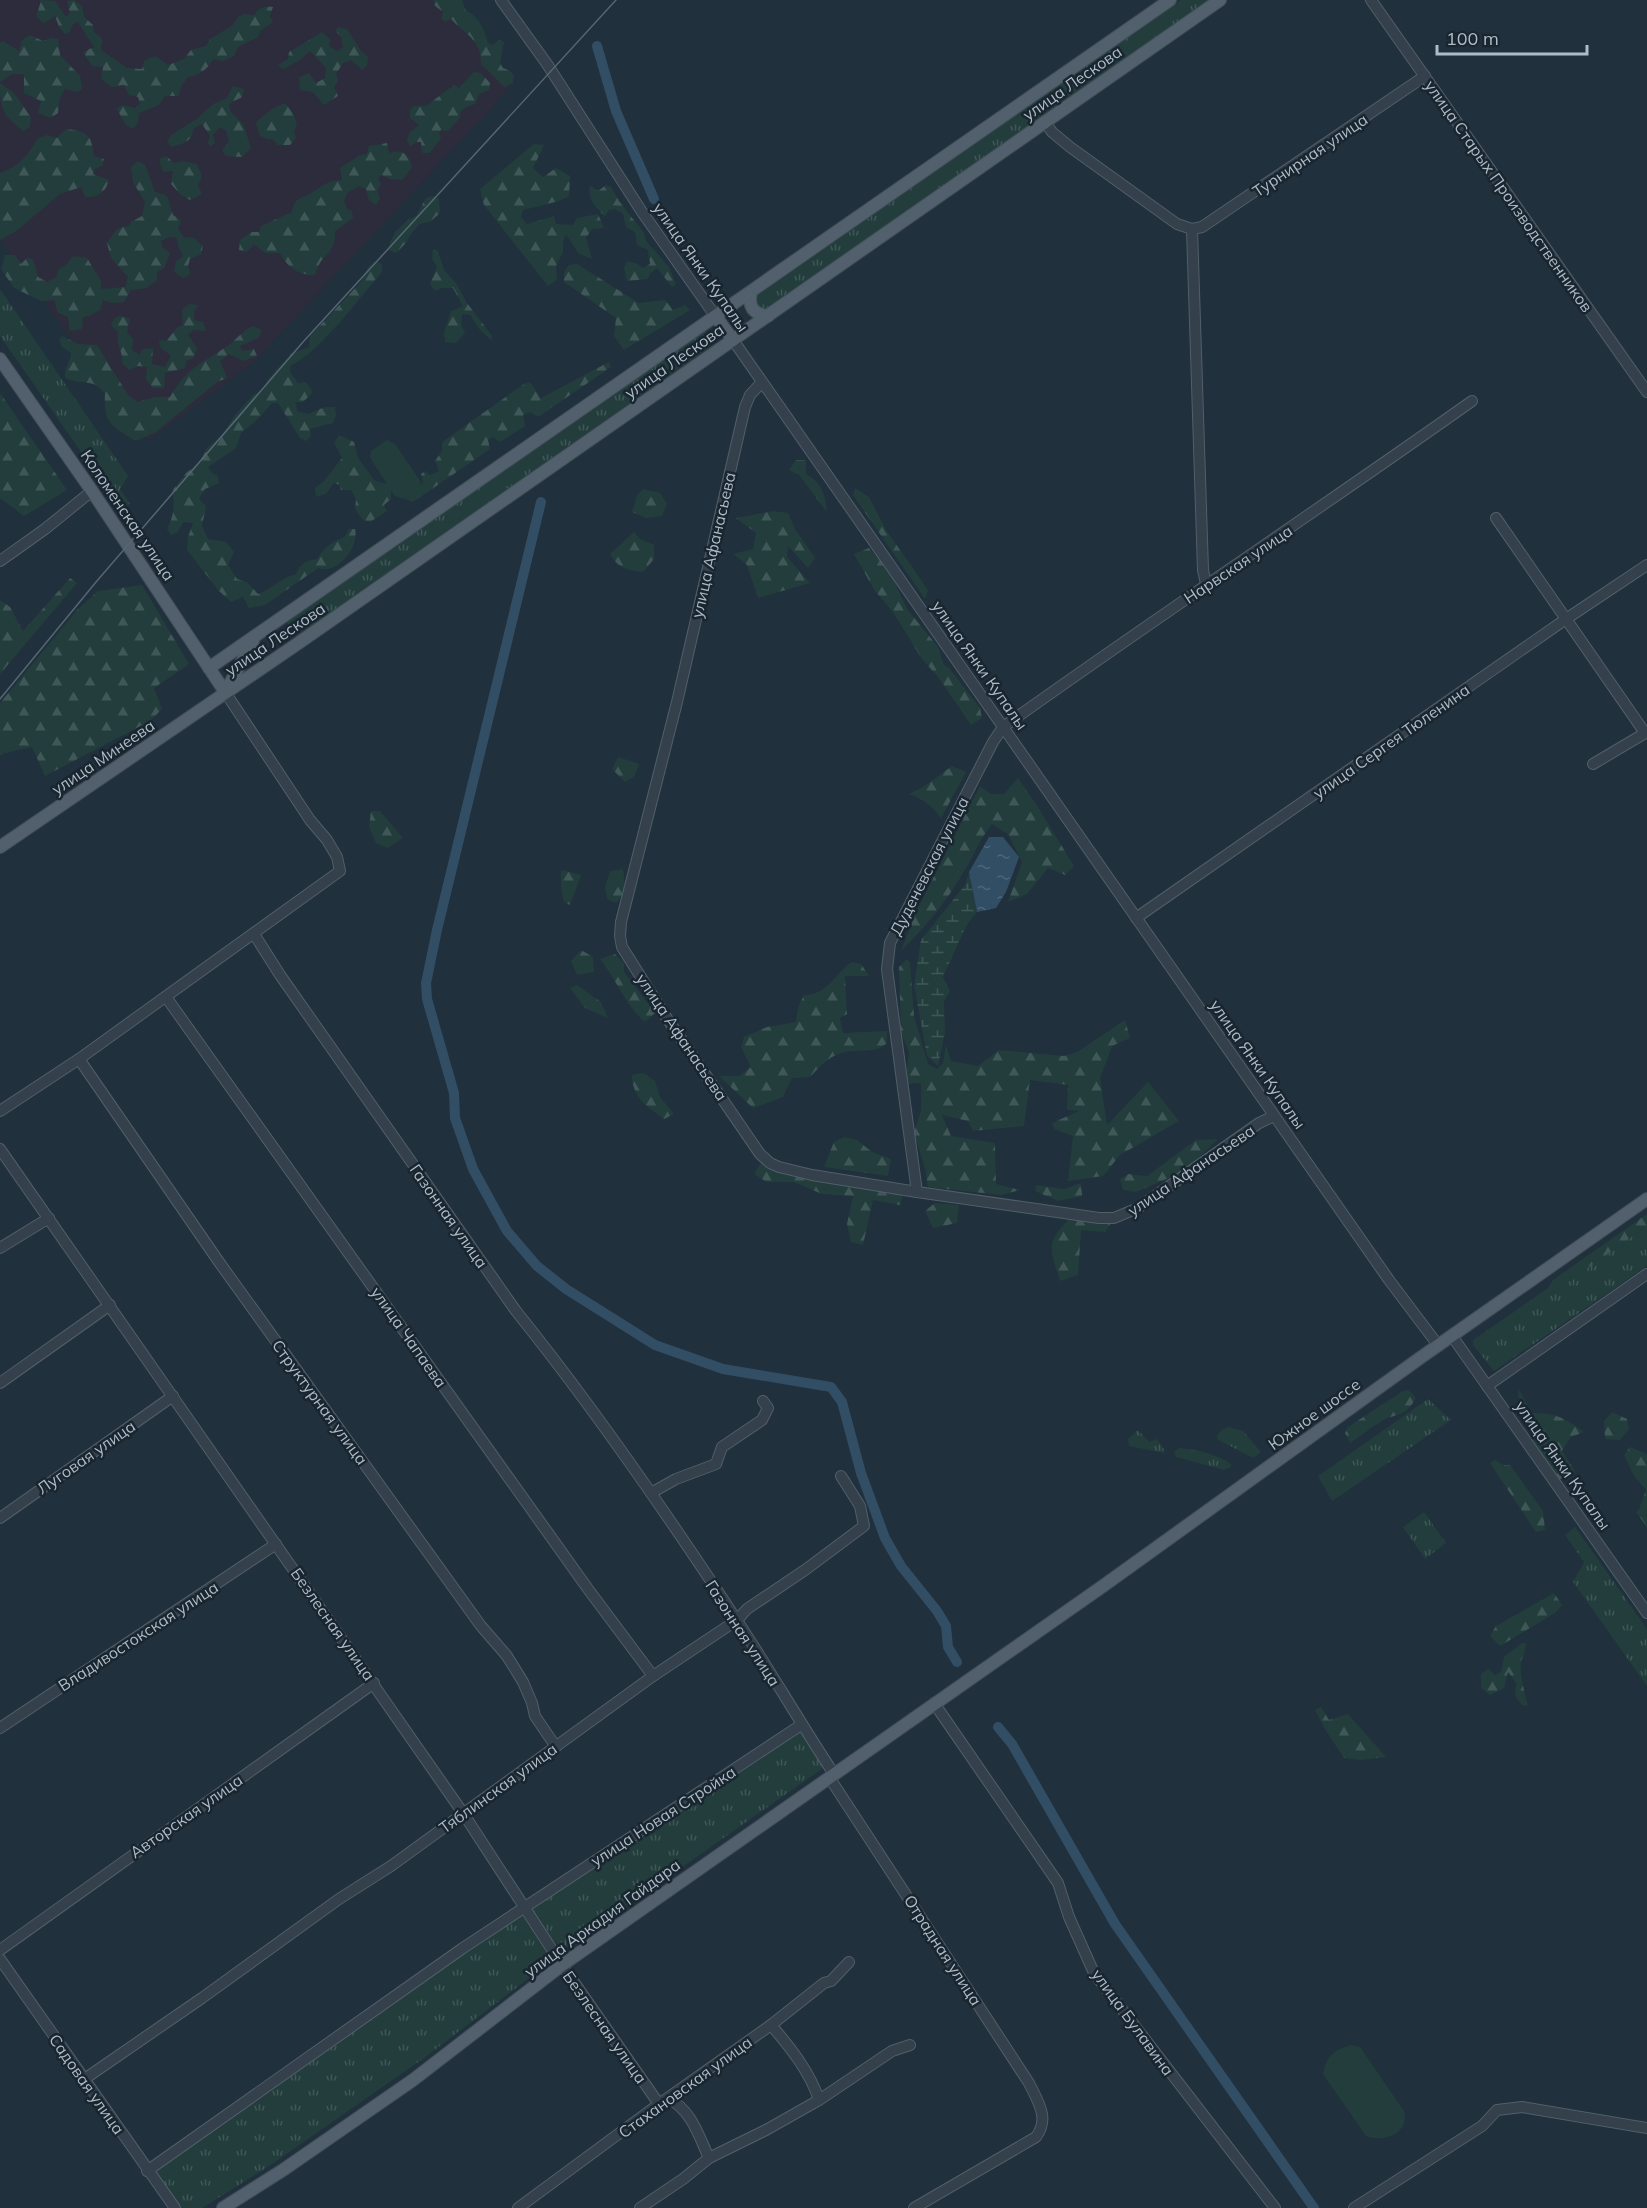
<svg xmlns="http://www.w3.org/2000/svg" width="1647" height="2208" viewBox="0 0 1647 2208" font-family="Mulish,sans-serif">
<defs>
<pattern id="grass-tufts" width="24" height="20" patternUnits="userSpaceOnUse" patternTransform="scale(1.5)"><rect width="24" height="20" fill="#223d3c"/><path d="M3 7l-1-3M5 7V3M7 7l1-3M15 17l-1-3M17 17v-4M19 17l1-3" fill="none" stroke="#405757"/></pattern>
<pattern id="forest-firs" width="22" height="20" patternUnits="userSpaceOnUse" patternTransform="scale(1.5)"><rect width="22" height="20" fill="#223d3c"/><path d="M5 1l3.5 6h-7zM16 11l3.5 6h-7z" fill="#405757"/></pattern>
<pattern id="wetland-marsh" width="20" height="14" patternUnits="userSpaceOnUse" patternTransform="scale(1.5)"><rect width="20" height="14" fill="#223d3c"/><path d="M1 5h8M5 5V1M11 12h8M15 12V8" fill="none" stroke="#405757"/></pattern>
<pattern id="water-ripples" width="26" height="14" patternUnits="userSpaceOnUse" patternTransform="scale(1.5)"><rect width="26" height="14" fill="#314e65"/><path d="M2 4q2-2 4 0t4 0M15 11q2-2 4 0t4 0" fill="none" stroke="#4c667a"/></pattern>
</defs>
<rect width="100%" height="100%" fill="#20303c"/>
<polygon fill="#2c2c3c" points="0,0 452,0 511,87 255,361 150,440 135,431 0,239"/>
<g fill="url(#grass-tufts)">
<polygon points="1181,0 1213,0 766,310 758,311 754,300 757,296"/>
<polygon points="0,289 128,476 120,489 130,504 121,509 0,336"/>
<polygon points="704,330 713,335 714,343 710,347 298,635 290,631 287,622"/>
<polygon points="1647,1226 1647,1266 1494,1371 1473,1345 1473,1340 1515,1311 1517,1318"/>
<polygon points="1428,1399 1451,1420 1332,1501 1318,1476"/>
<path d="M1229,1427l14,4 18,21 -8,6 -36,-19c0,-7 6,-10 12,-12z"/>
<polygon points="1138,1430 1149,1442 1157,1439 1165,1451 1164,1453 1129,1446 1128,1439"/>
<path d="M1179,1448c18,2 36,5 52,16v3l-7,3 -48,-13 -2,-5z"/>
<polygon points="1424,1512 1446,1543 1425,1559 1403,1527"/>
<polygon points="1575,1527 1647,1629 1647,1686 1573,1582 1584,1562 1565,1535"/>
<path d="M798,1732h4l20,31 1,5 -253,178c-18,4 -29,-23 -37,-35v-5z"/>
<polygon points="523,1915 527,1918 550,1955 549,1961 542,1968 424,2058 269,2166 202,2208 180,2208 155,2175 157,2168 514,1918"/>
</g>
<g fill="url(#forest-firs)">
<path d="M39,0l16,1 11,16 4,-4 -3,-12 7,-1 8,6 2,11 9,8 1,7 8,6 -1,12 26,18 15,1 2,-8 11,-5 13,9 16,-6 7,-9 15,-4 4,-7 22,-13 6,-9 6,-3 10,1c6,-8 9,-9 19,-8l-3,9 3,6 -13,9 -2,6 -20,10 -4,9 -11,5 -10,-2c-5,10 -14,17 -25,18l-7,9 -2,10h-14l-6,9 -20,8 -1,10 -5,6 -8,-5 -8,-15 5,-4 13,3 5,-4 -2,-7 -9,-2 -5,-10 -12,2 -11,-8 2,-12 -11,-1 -9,-14 11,-5 -16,-25 -5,2 -3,8 -5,2 -6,-7 -4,-11 -11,7 -8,-6 5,-16z"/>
<path d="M434,0h28l4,11c13,4 19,21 22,32l5,2 6,-5 5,2 -4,21 3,5 6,2 5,5 -1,8 -8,4c-9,-7 -14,-15 -24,-22 1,-25 -15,-30 -30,-46l-6,3 -4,-3 2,-7 -9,-7z"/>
<polygon points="337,27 347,29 361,51 368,57 367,65 362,70 351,60 343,63 336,74 338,81 334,87 338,96 324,105 313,92 300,90 299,77 309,73 316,83 325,78 326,68 310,51 300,60 283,69 278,65 288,59 289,52 322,32 330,39 329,46 337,51 343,47 342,38 336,31"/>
<polygon points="30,35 43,41 51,38 58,39 60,55 80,76 82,89 78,92 65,89 60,97 58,113 51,118 38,113 41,101 24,93 24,74 12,74 0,82 0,43 3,41 19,51 22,40"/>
<path d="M474,72l7,1 9,10 -1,7 -10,4 -4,10c-8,3 -16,4 -15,14l-12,13 -7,-1 -2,3 2,5 -11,15h-8l-1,-11h-4l-7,4 -3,-5 2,-8 10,-8 -9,-7v-8l4,-4h12l28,-21 5,3z"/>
<path d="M0,83l14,10 17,24 -1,10 -7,4c-21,-18 -23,-20 -23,-48z"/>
<path d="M233,86l11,3 -2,8 -13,7 2,8 12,12 8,24 -9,9 -16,-1 -4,-6 7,-8 -3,-12 -7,-2 -6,7 2,8 -5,3 -2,-3 2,-7 -8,-12 -8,4c-2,13 -10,16 -22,19l-5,-5 4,-7 26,-16 16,-15 14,-6z"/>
<polygon points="285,103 293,113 297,125 294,131 296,138 290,145 278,145 272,139 267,139 260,136 256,122 272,109"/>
<path d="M66,129c22,3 25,5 28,27l10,3 -2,7 -7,3 -2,5 16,6c-4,13 -10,17 -24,17l-4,-10 -21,7 -44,37 -16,9v-67c18,-6 29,-18 37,-34l10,-4 10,3z"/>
<path d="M387,143l2,10c14,-5 20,2 23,15l-10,12 -12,-1 -8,-4 -4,3 3,7 -4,5 3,8 -4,7 -7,-5 -3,-11 -7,-3 -12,7 -3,8 3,8 5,2 1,7 -18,13c1,26 -14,20 -20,44 -16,1 -28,-8 -35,-22h-15l-11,-9 -7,8 -8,-2 1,-10 11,-8h8l2,-6 31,-14c2,-14 8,-13 19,-19 13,-7 14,-12 31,-13l-2,-12 20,-13 7,-1 2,-8z"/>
<polygon points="534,144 544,145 533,168 543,177 556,168 570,176 569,196 559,201 523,210 521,217 527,224 554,216 556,224 573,225 577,218 598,214 604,228 592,229 586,238 592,259 578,253 566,234 563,241 563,252 556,266 557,280 548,286 484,205 480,189"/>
<polygon points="166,156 174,163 184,161 197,164 202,176 198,186 202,194 190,200 181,195 171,184 173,171 163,172 159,159"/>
<polygon points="138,161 145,165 155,192 167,196 173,215 181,220 178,229 184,237 194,238 203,246 201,254 190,259 188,266 190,274 184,278 174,272 176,261 183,256 178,246 177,238 170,237 161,241 162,247 170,253 164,268 157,272 157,280 147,288 131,290 124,302 112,303 103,300 100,310 89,316 83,317 82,329 70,331 68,317 57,312 55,300 41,301 14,288 1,269 5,255 15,255 21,264 27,258 33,259 38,277 47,282 57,277 58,270 67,264 73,256 87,258 101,281 101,289 125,287 128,277 111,258 107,243 117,229 130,225 131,222 142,216 145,202 133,182 131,167"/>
<path d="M590,185l8,6 8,-6 5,2 8,14 25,32 2,8 23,26 7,17 -4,3 -15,-19 -7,6 -2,5 -21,2 -3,-13 3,-7 9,2 7,5 7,-4 -2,-14 -11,-5 -2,-13 -9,-5 -3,-13 -8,-5 -6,1 -4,6c-10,-9 -18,-17 -15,-31z"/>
<polygon points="434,196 439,199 440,213 431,221 420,224 410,235 407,242 396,253 389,250 390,242 395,232 409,219 416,216 426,198"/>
<polygon points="433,250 438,251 444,270 456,283 467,303 492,336 492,341 480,330 470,315 462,314 461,325 465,333 456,343 445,342 444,332 451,311 463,306 453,288 442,288 435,291 430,284 437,267 432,259"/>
<path d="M375,261l7,3v8c-21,24 -64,82 -91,93l-1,7 8,11 8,-1 7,10 -10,10h-7l1,9 11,3 17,-7h10l1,8 -3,8 -23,6 1,7 -5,5 -6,-3 -22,-35h-6l-14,16 -17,14 -5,15 -28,19 4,6 6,3 1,7 -14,6 -6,10 7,7 -4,20 6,13 18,3 8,10 -6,13 9,14 10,3 11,12c14,-5 24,-17 38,-20 4,-10 10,-14 21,-15 6,-10 16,-19 28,-22l4,-8h6c4,16 -12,37 -27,40 -3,1 -7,0 -10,-1l-53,37 -16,3 -6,-11 -12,5 -12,-11 -32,-41 1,-13 5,-14 -10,-1 -5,10 -7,3 -4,-6c7,-13 8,-24 5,-38l14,-18 13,-10 8,-15 16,-14 12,-19 19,-21 8,-3 6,-12 24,-26 17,-6 1,-11 51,-54 7,-15z"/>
<polygon points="577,264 639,303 665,300 673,310 685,305 690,310 624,350 614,336 616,318 564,282 564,272 569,265"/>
<path d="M189,304l9,1 -4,7v8l9,2 3,9 -13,-1 -5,5 9,13 -3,10 -8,3 -1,7 -20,5 -1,15h-11l-7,-9 1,-12 -9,-1 -9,4 -7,-7c1,-14 -6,-15 -4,-31l-7,-7 3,-6 5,-3 11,2 -3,14 6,7 -1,11 8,5 2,-6 11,-1 -1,16 13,3 6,-11 -11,-9 -1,-7 7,1 12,-14 5,-2 -1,-15z"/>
<path d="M253,326l9,4 -4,8 -18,8 2,5 12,-2 3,7 -14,5 -14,-7 -9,7 7,17 -10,4 -61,50 -20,9c-24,-14 -33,-18 -31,-47 -12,-17 -23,-8 -40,-16 -1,-13 6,-15 6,-25l-9,-6 -3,-7 3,-4 16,8 19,1 31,50 9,7 18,-5h15c19,-31 28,-31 56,-50 11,-7 14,-15 27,-21z"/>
<polygon points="609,362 611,367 538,417 530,412 523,415 525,426 500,442 493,437 488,440 490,449 413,502 406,499 410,489 423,483 421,474 425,471 430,475 439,471 435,461 442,451 442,442 524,384 530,382 541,398"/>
<polygon points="0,393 67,490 24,516 0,498"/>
<polygon points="339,435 354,442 358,458 375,481 391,485 391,499 384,505 387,511 370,522 363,520 355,509 356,499 351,490 341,490 340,485 334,483 326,494 316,497 315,488 323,482 342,458 334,443"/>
<path d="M796,460h10v14c16,9 19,20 21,38l-28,-37 -10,-5z"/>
<polygon points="855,488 869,497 886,530 928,590 925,599 853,495"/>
<polygon points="643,489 660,493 667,504 662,516 646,518 632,512 637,495"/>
<polygon points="773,511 788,513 795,529 815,558 808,568 788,546 787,557 810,583 758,598 747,565 733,554 753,549 756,533 736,518"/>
<path d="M634,532l6,7 14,6v14l-11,13c-17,-2 -25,-4 -33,-18z"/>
<polygon points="869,548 889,570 907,609 938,647 944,665 949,668 980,708 982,718 971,725 938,677 922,659 893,612 875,591 854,554"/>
<polygon points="70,578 77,583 0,674 0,600 10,607 23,631"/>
<polygon points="142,585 189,664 154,688 162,709 150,721 45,776 32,747 4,753 0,756 0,703 78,609 98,591"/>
<polygon points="618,757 639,764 634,777 625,782 612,769"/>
<path d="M952,766l14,6 -25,46c-8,-12 -18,-19 -32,-24l14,-7z"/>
<path d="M1018,778l18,26 38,62 -9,9 -17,-7 -21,26 -19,8 14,-40 -14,-28 -16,-10c-13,16 -18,32 -29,49 -18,31 -37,53 -62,78l15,-39 64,-126 11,8h13z"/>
<polygon points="371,811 380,811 403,838 388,848 376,843 369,827"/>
<path d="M623,869c2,13 3,24 -7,34l-9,-4 -2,-12 5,-16z"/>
<polygon points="561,870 581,875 570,905 564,902 561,888"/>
<polygon points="581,950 593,957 594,972 577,975 571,961"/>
<path d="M615,954l9,9v9l31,41 -10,9c-18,-14 -30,-45 -45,-63z"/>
<polygon points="907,959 910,963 914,1016 928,1064 937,1069 943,1063 946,1045 951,1061 978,1066 999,1050 1064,1056 1077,1052 1125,1020 1130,1038 1112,1046 1100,1078 1107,1125 1148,1082 1179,1121 1120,1155 1103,1176 1068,1181 1073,1136 1054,1129 1052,1123 1079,1111 1067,1110 1068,1085 1030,1080 1024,1126 973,1131 968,1121 942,1115 951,1136 995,1143 996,1184 1020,1190 1001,1195 928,1187 925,1169 914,1133 921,1110 921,1083 905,1084 909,1053 901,1032 899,967"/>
<path d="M852,962l9,2 8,12h-24l2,38 -7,4 3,15 44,-2v12c-13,11 -25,6 -42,9 -15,3 -25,14 -35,25l-18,1 -9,19 -30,11 -34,-32h20l12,-9 -10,-20 3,-10 23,-10 29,-5 2,-15 6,-12c24,0 30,-21 48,-33z"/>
<polygon points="577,985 601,1002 608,1018 585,1008 570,988"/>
<path d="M643,1073l12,8 5,16 14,17 -10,5c-17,-12 -32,-22 -32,-44z"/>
<polygon points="844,1137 857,1140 872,1152 891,1159 888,1176 824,1167 834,1142"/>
<polygon points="1218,1139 1185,1171 1136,1192 1123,1190 1120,1179 1128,1174 1147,1176 1196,1140"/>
<polygon points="761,1163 787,1172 828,1182 862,1189 881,1189 903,1195 900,1205 873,1200 863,1245 851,1242 847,1224 853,1196 822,1194 794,1182 767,1182 754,1174"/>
<polygon points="1081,1183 1082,1196 1058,1201 1035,1191 1036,1185 1064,1189"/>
<polygon points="935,1203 959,1205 957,1223 933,1228 925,1211"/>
<polygon points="1647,1214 1647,1226 1517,1318 1515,1311 1548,1288 1553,1280"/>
<path d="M1070,1218l41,5 -6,9 -24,-2 -3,45 -18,6c-10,-33 -15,-38 10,-63z"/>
<path d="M1518,1388l14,25c24,0 33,5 52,19l-13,5 -9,14 13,20 -3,6 -13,2 -27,-37 7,-14c-15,-13 -21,-20 -21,-40z"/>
<path d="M1409,1390l7,8c-11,20 -18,14 -34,23 -11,6 -21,15 -32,22l-5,-10 3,-6 55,-36z"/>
<polygon points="1612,1412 1627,1419 1629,1429 1620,1440 1605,1439 1604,1421"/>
<polygon points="1630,1447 1647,1454 1647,1527 1636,1512 1639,1509 1646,1490 1634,1476 1624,1455"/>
<polygon points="1495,1460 1503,1465 1510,1465 1543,1511 1545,1530 1536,1532 1490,1463"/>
<polygon points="1554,1593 1562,1605 1555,1613 1500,1646 1490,1636 1496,1626"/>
<path d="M1522,1643h4c0,7 -3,12 -5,19 -2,14 4,30 7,44l-6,-1 -7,-9 1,-13 -8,-11 -4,16 -14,7 -9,-7v-14l7,-5 7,6 6,-3 3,-15z"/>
<polygon points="1321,1707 1329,1720 1348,1714 1386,1757 1361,1760 1344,1758 1326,1731 1315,1710"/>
</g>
<polygon fill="url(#wetland-marsh)" points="969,872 977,912 966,926 943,977 950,991 944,1001 945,1033 938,1066 927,1056 914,985 921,940 965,885"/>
<g fill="#223d3c">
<polygon points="387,440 395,444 421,482 417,492 404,499 395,496 370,458 371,451"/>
<path d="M1351,2045l9,2 44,64c6,23 -21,32 -38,25l-43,-62c3,-18 11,-24 28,-29z"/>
</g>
<polygon fill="url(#water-ripples)" points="989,837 1003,837 1019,857 1006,892 996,908 977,912 969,872"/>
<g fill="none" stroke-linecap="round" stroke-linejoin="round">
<g stroke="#314e65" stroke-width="10">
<polyline points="597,46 616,111 654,199"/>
<polyline points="541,502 437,930 426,983 427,999 454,1093 455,1118 473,1169 507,1231 537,1266 566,1289 655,1345 723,1369 831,1387 842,1402 861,1473 885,1538 901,1566 937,1611 946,1626 948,1647 957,1662"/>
<polyline points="998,1727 1012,1744 1115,1924 1314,2208"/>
</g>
<g stroke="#515f69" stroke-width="12">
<g id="minor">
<polyline points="501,0 547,64 642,212 716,317"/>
<polyline points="1371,0 1647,392"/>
<polyline points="1045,122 1052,132 1070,147 1177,224 1192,229 1202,227 1425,76"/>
<polyline points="1192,229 1203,570 1206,584"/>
<polyline points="733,340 1389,1280 1438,1345"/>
<polyline points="762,382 750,395 745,407 677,702 621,922 620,936 622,947 664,1014 760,1154 770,1163 779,1167 812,1175 917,1192 1099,1218 1114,1218 1138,1208 1259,1123 1274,1116"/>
<polyline points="1496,518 1645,733"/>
<polyline points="0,561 45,529 92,491"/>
<polyline points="1593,764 1647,732"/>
<polyline points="1136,918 1566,619 1647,565"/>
<path d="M254,934l26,41 236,336c79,98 151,203 220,308 34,51 64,104 98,155"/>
<polyline points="166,997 588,1589 653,1676"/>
<polyline points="79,1059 219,1262 481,1626 507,1656 523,1682 532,1703 535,1716 556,1747"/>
<polyline points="0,1111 79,1059 340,871 337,857 327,840 310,820 225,692"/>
<polyline points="0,1149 463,1813 562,1965 659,2104"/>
<path d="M917,1192l-30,-223 3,-26 103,-201 10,-15c155,-111 314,-216 469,-326"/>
<polyline points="0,1248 49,1218"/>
<polyline points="1452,1336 1647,1613"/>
<polyline points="0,1383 110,1305"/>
<polyline points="1487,1386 1647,1274"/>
<polyline points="651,1493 676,1479 716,1464 722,1447 762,1420 768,1408 763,1401"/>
<polyline points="0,1518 173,1396"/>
<polyline points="934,1703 1058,1883 1069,1917 1094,1973 1275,2208"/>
<polyline points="0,1728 276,1544"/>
<path d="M829,1777l200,306c9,19 21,35 7,54l-122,71"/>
<polyline points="0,1950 374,1683"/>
<polyline points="0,1959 175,2208"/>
<path d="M771,2025c19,22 39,47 48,75"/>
<polyline points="83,2080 202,1998 339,1899 391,1866 653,1676 737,1620 747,1609 805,1570 864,1526 860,1506 841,1476"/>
<path d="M668,2098c24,13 30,36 41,60"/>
<polyline points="147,2171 463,1948 801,1725"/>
<polyline points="518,2208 659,2104 771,2025 824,1983 831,1981 849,1962"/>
<polyline points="640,2208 683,2179 709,2158 766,2130 819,2100 892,2051 910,2045"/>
<polyline points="1354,2208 1482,2126 1497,2110 1522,2107 1647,2128"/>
</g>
</g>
<g stroke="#404d58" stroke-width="14">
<g id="major">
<path d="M751,292c-3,15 2,22 17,24"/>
<polyline points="716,317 733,340"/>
<polyline points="0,359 92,491 225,692"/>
<polyline points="209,668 1170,0"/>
<polyline points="227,689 253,641"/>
<polyline points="0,847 300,642 1220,0"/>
<polyline points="223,2208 283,2170 413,2080 562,1965 1103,1586 1420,1358 1647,1199"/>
</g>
</g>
<use href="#minor" stroke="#34414c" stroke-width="10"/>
<use href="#major" stroke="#51606c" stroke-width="12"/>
<polyline stroke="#556673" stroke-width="1.5" points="0,699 96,582 303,342 616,0"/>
</g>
<g text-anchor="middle" stroke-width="5" stroke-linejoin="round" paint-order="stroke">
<g font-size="16" fill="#aebcc8" stroke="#192630">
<text transform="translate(1072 83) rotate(-35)" y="6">улица Лескова</text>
<text transform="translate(1310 155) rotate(-34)" y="6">Турнирная улица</text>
<text transform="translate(1509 196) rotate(55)" y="6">улица Старых Производственников</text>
<text transform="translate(701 267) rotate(55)" y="6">улица Янки Купалы</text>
<text transform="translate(674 361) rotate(-35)" y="6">улица Лескова</text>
<text transform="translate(128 515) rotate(56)" y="6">Коломенская улица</text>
<text transform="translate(713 545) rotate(-77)" y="6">улица Афанасьева</text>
<text transform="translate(1238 564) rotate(-34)" y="6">Нарвская улица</text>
<text transform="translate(275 639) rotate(-34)" y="6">улица Лескова</text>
<text transform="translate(980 665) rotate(55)" y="6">улица Янки Купалы</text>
<text transform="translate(1391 741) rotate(-35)" y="6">улица Сергея Тюленина</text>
<text transform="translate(103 757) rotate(-34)" y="6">улица Минеева</text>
<text transform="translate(929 866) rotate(-63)" y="6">Дуденевская улица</text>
<text transform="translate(682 1037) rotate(56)" y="6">улица Афанасьева</text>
<text transform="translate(1258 1064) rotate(55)" y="6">улица Янки Купалы</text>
<text transform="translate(1191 1170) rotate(-34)" y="6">улица Афанасьева</text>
<text transform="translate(449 1216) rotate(55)" y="6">Газонная улица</text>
<text transform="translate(409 1337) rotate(55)" y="6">улица Чапаева</text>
<text transform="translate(320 1402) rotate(54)" y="6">Структурная улица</text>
<text transform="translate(1314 1414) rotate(-36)" y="6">Южное шоссе</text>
<text transform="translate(86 1457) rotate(-35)" y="6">Луговая улица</text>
<text transform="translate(1563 1465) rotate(55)" y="6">улица Янки Купалы</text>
<text transform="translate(333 1624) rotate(55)" y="6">Безлесная улица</text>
<text transform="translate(743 1633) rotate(57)" y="6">Газонная улица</text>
<text transform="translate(138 1636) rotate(-33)" y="6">Владивостокская улица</text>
<text transform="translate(498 1788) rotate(-36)" y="6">Тяблинская улица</text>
<text transform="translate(186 1816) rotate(-35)" y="6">Авторская улица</text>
<text transform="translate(663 1816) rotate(-33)" y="6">улица Новая Стройка</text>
<text transform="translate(602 1918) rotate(-36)" y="6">улица Аркадия Гайдара</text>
<text transform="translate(943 1950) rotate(57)" y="6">Отрадная улица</text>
<text transform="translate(1133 2022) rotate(54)" y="6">улица Булавина</text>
<text transform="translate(605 2027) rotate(55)" y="6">Безлесная улица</text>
<text transform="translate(87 2084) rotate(55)" y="6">Садовая улица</text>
<text transform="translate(685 2087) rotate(-36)" y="6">Стахановская улица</text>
</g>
</g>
<path d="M1437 45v9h150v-9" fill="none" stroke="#aebcc8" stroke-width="3"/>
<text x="1446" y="45" font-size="18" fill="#aebcc8" stroke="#192630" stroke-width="4.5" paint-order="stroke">100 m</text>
</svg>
